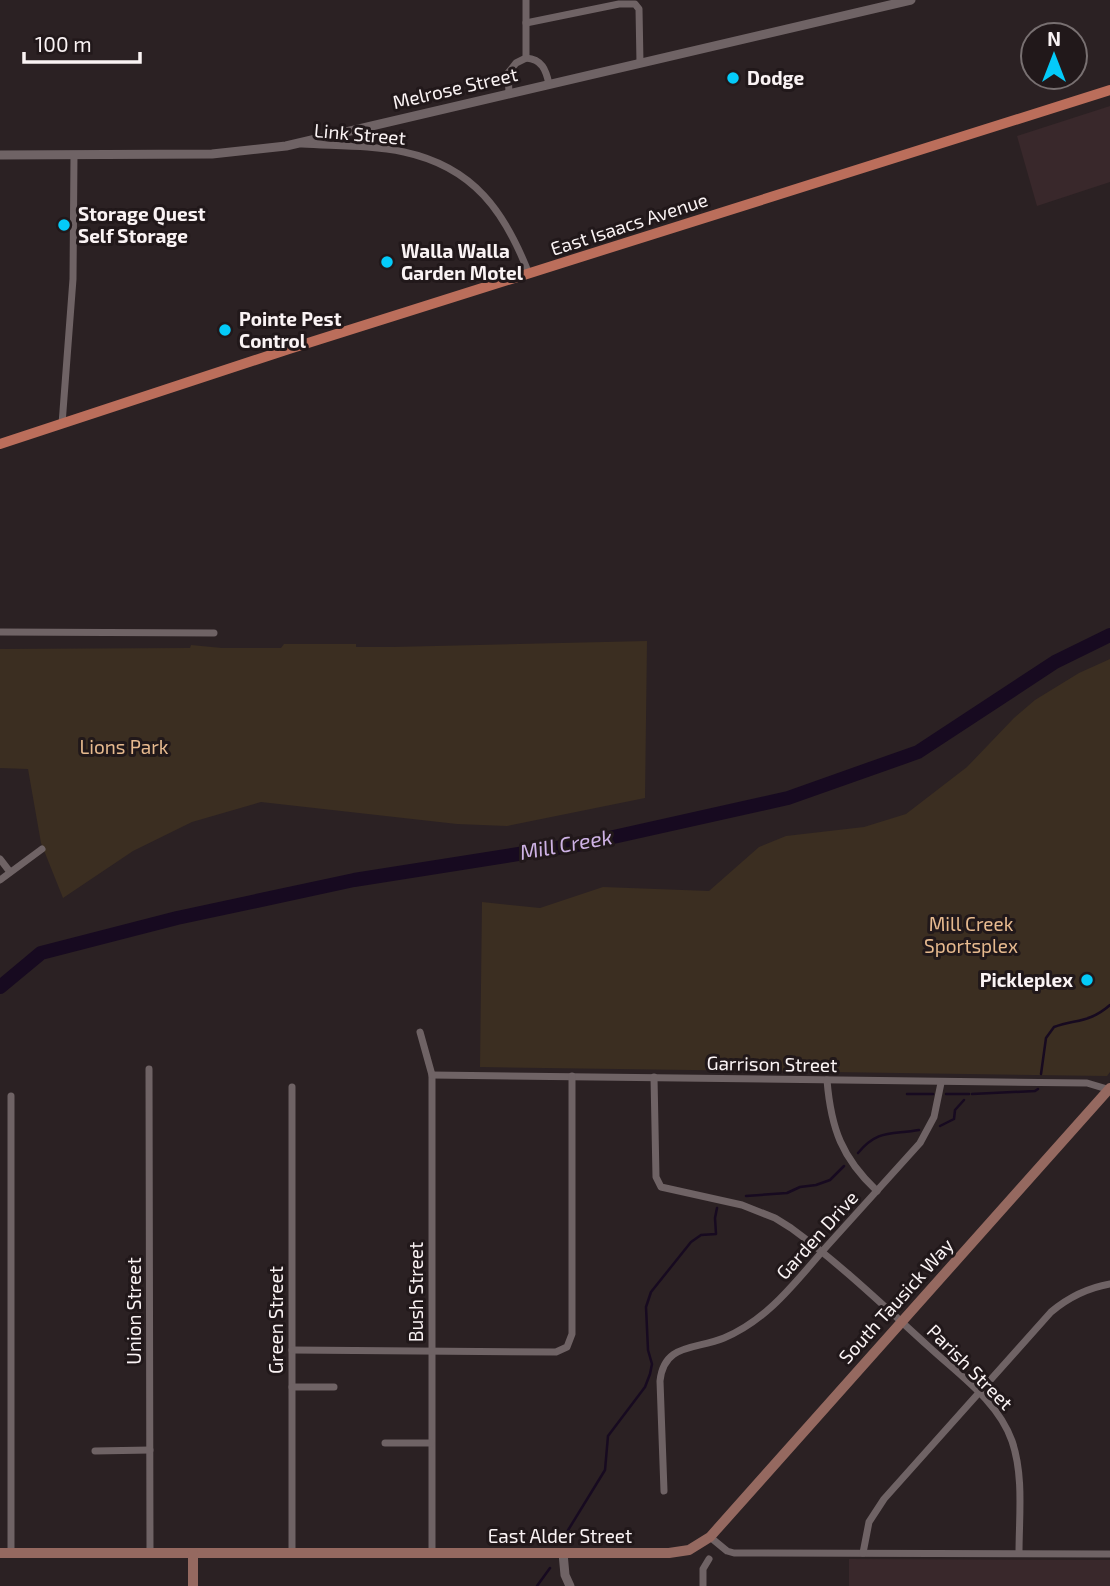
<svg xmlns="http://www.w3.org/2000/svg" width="1110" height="1586" viewBox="0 0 1110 1586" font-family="'Exo 2',sans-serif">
<rect width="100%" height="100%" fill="#2b2123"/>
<g fill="#39282b">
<polygon points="1110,106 1110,182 1037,206 1017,136"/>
<polygon points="849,1559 1110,1560 1110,1586 849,1586"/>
</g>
<g fill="#3b2e21">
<polygon points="647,641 645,798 507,826 457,824 261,802 192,822 133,851 63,898 41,843 28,769 0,768 0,649 190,648 191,645 222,648 281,648 284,644 356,644 356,647 393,647"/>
<polygon points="1110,659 1110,1072 1107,1076 480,1067 482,902 540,908 603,887 709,891 759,847 786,836 864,827 906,814 967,767 1014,718 1035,700 1079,673"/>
</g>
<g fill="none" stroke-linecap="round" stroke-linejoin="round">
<g stroke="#170a20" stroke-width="2.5">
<path d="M1041,1074l5,-36 8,-11c23,-8 35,-4 56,-22"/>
<polyline points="907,1094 933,1094"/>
<polyline points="946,1094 969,1094"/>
<polyline points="972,1094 1035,1091 1038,1089"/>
<polyline points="940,1126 954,1119 955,1110 964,1100"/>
<path d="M858,1153c20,-24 33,-18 61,-23"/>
<polyline points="746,1196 787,1193 800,1187 816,1185 830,1180 844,1166"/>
<polyline points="562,1540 605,1470 608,1436 645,1387 650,1374 652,1364 648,1350 646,1307 651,1292 691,1242 701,1235 716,1234 715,1218 717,1208"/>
<polyline points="537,1586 550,1568"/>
</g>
<polyline stroke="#170a20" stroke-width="14" points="0,987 41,953 177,918 354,880 582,844 788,798 918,752 1055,662 1110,635"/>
<g stroke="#6f6365" stroke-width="7">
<polyline points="526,23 619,4 635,4 639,9 640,63"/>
<path d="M526,58c16,1 20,12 23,26"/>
<polyline points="509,93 508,73 516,63 526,58 526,0"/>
<path d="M302,144c34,2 69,1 102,8 70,15 101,60 125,122"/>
<polyline points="62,424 73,279 74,156"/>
<polyline points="0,632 214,633"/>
<polyline points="0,859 10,872"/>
<polyline points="0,880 42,849"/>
<polyline points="420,1032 432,1075 432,1553"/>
<polyline points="149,1069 150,1553"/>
<polyline points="432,1075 1087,1083 1110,1090"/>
<path d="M654,1077l2,100 5,10 81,18 33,13 16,10c48,35 93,78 137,118 30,28 70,55 84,95 12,35 7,76 7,112"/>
<path d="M827,1080c4,49 15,78 50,111"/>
<polyline points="292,1087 292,1553"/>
<polyline points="292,1350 556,1352 567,1347 572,1334 572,1076"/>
<polyline points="292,1387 334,1387"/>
<polyline points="385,1443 431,1443"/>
<polyline points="95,1451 150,1450"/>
<path d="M664,1491l-4,-110c4,-38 35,-31 64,-43 45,-19 72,-57 103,-92 31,-34 62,-69 93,-103l14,-26 7,-34"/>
<polyline points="710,1537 727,1551 734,1553 1110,1554"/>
<polyline points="11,1553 11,1096"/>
<path d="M863,1553l6,-31 15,-23 167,-187c18,-15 36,-24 59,-28"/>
<polyline points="703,1586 703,1569 709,1559"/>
</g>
<g stroke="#6f6365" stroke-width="9">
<polyline points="0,155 212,154 286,146 911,0"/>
<polyline points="563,1553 565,1575 570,1586"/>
</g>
<g stroke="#956960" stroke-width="10">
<polyline points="0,1553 669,1553 689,1550 710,1537 1110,1088"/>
<polyline points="193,1586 193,1553"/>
</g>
<polyline stroke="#bb6e5b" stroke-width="10" points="0,444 289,349 1110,90"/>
</g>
<g fill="#04cbf9" stroke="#21181a" stroke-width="2.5">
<circle cx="733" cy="78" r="7"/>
<circle cx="64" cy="225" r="7"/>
<circle cx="387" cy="262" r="7"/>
<circle cx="225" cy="330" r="7"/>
<circle cx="1087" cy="980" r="7"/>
</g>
<g text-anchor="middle" stroke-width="6" stroke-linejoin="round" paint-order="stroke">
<g font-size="19" font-weight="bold" fill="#faf3f4" stroke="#21181a" text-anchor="start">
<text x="747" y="85">Dodge</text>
<text x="78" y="221">Storage Quest<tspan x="78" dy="22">Self Storage</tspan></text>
<text x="401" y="258">Walla Walla<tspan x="401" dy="22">Garden Motel</tspan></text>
<text x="239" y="326">Pointe Pest<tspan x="239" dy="22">Control</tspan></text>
<text x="1073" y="987" text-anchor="end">Pickleplex</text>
</g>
<g font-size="19" fill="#faf3f4" stroke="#21181a">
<text transform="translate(455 88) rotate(-13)" y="7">Melrose Street</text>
<text transform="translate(360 134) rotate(5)" y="7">Link Street</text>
<text transform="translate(629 224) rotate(-18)" y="7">East Isaacs Avenue</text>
<text transform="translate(772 1064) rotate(1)" y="7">Garrison Street</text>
<text transform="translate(817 1235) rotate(-48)" y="7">Garden Drive</text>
<text transform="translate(416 1292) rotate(-90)" y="7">Bush Street</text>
<text transform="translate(896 1301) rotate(-48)" y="7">South Tausick Way</text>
<text transform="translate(134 1311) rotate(-90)" y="7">Union Street</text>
<text transform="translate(276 1320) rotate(-90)" y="7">Green Street</text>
<text transform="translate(970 1367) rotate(45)" y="7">Parish Street</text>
<text x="560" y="1543">East Alder Street</text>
</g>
<g font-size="19" fill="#e7ba8f" stroke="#21181a">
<text x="124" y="754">Lions Park</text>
<text x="971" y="931">Mill Creek<tspan x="971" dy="22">Sportsplex</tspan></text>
</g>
<g font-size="21" font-style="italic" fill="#ceb2e5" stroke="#21181a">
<text transform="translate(566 845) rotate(-10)" y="7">Mill Creek</text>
</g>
</g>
<g transform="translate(1054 56)"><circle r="33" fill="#21181a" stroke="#787071" stroke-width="2"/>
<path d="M0-5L12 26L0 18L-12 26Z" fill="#04cbf9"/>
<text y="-10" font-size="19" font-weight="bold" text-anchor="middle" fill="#faf3f4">N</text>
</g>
<path d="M24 52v10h116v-10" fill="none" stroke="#faf3f4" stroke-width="3.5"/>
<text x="35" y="52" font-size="21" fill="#faf3f4" stroke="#21181a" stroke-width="5" paint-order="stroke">100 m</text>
</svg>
